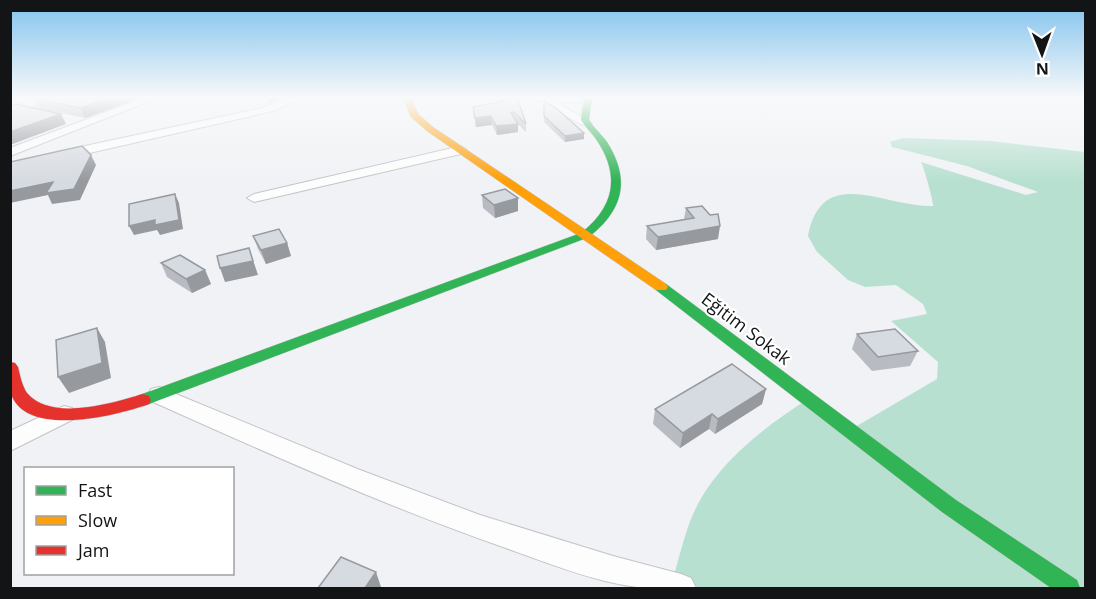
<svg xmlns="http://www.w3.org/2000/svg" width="1096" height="599" viewBox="0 0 1096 599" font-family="'Open Sans',sans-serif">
<rect width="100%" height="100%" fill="#f0f2f5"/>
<path fill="#b8e0d0" d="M903,138l88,3 94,11v436h-404l-10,-2c6,-21 11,-42 18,-62 20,-55 72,-95 119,-125l42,31 87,-51 1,-17 -47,-41 36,-7 -4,-10 -27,-19 -31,2 -17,-7 -31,-28 -9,-16c14,-73 77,-28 125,-30 1,-3 -9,-39 -12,-44l105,33 12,-3 -71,-26 -75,-19 -2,-5z"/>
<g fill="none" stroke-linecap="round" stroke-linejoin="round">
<g stroke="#c2c4c6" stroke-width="2">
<g id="street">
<polygon points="44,97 59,97 10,114 10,107"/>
<polygon points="146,97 160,97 10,156 10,148"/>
<polygon points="291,97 304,97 273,111 63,159 57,155 85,146 262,108"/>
<polygon points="519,97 591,98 591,102 587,103 556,102 592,123 582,125 545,104 545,101 524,100"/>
<polygon points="461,146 467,150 465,153 254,202 247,198 254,194"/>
<path d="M159,387l201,83 120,45 133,41 68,18 10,4 5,10c-68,8 -130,-18 -193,-41 -120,-42 -236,-94 -352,-146l-3,-6 3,-6z"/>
<polygon points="64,406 72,408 75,414 72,420 10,451 10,431"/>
</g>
</g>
<g stroke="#c2c4c6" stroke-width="1">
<g id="fast">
<path d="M584,97h8l-3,23c5,8 12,14 18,22 24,38 16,68 -18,95l-440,167 -6,2 -6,-2 -2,-4 2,-4 444,-163c32,-25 40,-55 17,-91 -5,-8 -12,-14 -17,-22z"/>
<polygon points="661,283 666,284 956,500 1077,580 1080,588 1051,588 942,512 656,290 654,287 656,284"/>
</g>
</g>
<g stroke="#c2c4c6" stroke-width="1">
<polygon id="slow" points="403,97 411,97 418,114 433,127 666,284 668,287 666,290 656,290 427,131 411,117"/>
</g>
<g stroke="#c2c4c6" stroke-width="1">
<path id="jam" d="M10,362l5,1 3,4c2,8 4,19 9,26 24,29 86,10 116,1l6,2 2,4 -2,4c-31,11 -122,35 -138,-10 -3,-9 -1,-23 -1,-32z"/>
</g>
<use href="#street" fill="#fdfdfe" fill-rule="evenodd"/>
<use href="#fast" fill="#30b455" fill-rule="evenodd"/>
<use href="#slow" fill="#ff9f0a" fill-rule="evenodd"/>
<use href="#jam" fill="#e5322d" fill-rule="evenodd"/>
</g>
<g fill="#b8bcc2">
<polygon points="143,97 85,118 38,108 33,98"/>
<polygon points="496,97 517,97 526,124 526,132 518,124 518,132 497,135 492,125 476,127 473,107 500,102"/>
<polygon points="544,101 584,133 584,139 565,142 544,122"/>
<polygon points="482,195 518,211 495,218 483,208"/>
<polygon points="686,208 718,239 656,250 646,239 647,226 684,219"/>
<polygon points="253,236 287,243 291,256 266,264 258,249"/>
<polygon points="161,263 205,270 211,284 192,293 167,277"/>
<polygon points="857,334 918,351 910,366 872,371 852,349"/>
<polygon points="766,389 762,404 715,434 709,429 680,448 653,424 655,409"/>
</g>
<g fill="#96999e">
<polygon points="112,97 143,97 85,118 80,108"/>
<polygon points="270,97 285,97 269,103 267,98"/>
<polygon points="61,114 66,124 10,145 10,132"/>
<polygon points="491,116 492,125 476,127 475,118"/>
<polygon points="518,124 518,132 497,135 496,126"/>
<polygon points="584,133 584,139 565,142 565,136"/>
<polygon points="91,155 96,165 80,200 52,204 48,195 10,203 10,191 53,182"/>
<polygon points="175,194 179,203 183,229 160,235 157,230 134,235 129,226 155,220"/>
<polygon points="518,198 518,211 495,218 494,205"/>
<polygon points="720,226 718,239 656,250 658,237"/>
<polygon points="287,243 291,256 266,264 261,250"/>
<polygon points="249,248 258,275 225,282 220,268"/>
<polygon points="205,270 211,284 192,293 186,279"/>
<polygon points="97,328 105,342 111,378 69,393 58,377"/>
<polygon points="766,389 762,404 715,434 718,419"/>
<polygon points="712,414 709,429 680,448 683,433"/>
<polygon points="376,572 381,587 380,588 365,588"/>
</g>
<g fill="#d6dbe1" stroke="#96999e" stroke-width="1.5">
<polygon points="37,97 112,97 80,108 33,98"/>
<polygon points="502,97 517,97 526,124 514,112 511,113 518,124 496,126 491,116 475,118 473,107 505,101"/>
<polygon points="544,101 556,108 584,133 565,136 544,116"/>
<polygon points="16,104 61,114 10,132 10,105"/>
<polygon points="82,146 91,155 74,189 46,193 53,182 10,191 10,162"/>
<polygon points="505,189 518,198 494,205 482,195"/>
<polygon points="175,194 179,220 155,225 155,220 129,226 129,204"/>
<polygon points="702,206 710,215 718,214 720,226 658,237 647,226 694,218 686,208"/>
<polygon points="279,229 287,243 261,250 253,236"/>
<polygon points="249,248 253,261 220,268 217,256"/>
<polygon points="180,255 205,270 186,279 161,263"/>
<polygon points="97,328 102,363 58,377 56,340"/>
<polygon points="895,329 918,351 878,357 857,334"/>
<polygon points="732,364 766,389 718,419 712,414 683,433 655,409"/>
<polygon points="341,557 376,572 365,588 318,588"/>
</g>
<linearGradient id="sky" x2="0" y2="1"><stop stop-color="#81c2ed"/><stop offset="0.54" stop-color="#f8f9fa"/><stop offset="1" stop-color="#f8f9fa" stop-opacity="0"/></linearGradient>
<rect width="1096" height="181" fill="url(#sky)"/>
<g text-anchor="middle" stroke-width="4.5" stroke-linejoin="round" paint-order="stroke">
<g font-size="18" fill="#121415" stroke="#fff">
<text transform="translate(746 329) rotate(37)" y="6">Eğitim Sokak</text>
</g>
</g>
<rect width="1096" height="599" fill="none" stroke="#121415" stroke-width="24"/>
<rect x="24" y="467" width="210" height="108" fill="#ffffff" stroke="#a0a1a1" stroke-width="1.5"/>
<rect x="36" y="486" width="30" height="9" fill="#30b455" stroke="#a0a1a1" stroke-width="1.5"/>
<text x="78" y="497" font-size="18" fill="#121415">Fast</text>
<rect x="36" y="516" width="30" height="9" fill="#ff9f0a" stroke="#a0a1a1" stroke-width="1.5"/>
<text x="78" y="527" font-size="18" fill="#121415">Slow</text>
<rect x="36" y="546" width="30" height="9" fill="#e5322d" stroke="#a0a1a1" stroke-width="1.5"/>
<text x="78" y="557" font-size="18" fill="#121415">Jam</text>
<g transform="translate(1042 54) rotate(179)" stroke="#ffffff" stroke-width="4.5" paint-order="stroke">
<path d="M0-4.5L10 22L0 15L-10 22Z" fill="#121415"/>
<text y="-9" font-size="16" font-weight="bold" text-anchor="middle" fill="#121415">N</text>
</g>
</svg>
